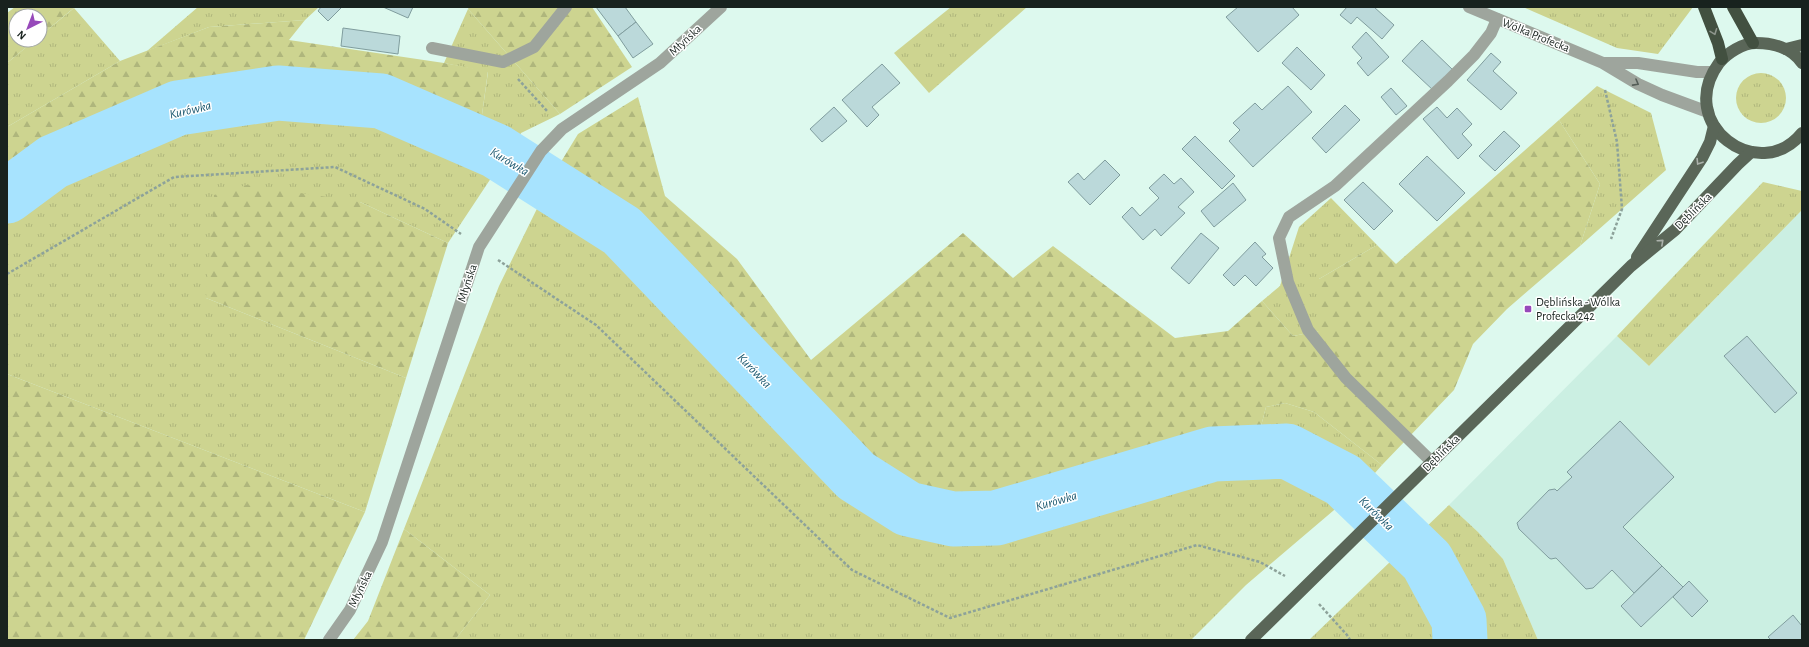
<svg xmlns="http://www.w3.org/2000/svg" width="1809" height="647" viewBox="0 0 1809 647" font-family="'Alegreya Sans',sans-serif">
<defs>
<pattern id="grass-tufts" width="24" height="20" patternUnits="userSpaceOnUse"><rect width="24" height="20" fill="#cdd490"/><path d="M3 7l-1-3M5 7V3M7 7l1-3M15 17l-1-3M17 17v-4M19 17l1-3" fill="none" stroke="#afb67c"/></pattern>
<pattern id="forest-firs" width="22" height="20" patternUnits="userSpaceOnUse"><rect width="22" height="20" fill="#cdd490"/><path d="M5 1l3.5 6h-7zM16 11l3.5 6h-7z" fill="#afb67c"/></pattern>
</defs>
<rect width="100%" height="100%" fill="#ddf9ee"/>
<polygon fill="#cbefe2" points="1802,210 1802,640 1538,640 1503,559 1478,532 1449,505 1617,336 1649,366"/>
<g fill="url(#grass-tufts)">
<polygon points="198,7 319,7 305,20 209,27 147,51"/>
<polygon points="951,7 1027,7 929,93 894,53"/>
<polygon points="1523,7 1693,7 1658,54 1617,48"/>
<polygon points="74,8 120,61 7,127 7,63 35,40 40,40 40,36"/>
<polygon points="468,9 560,114 521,133 448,243 360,202 206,298 406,378 365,512 7,374 7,179 176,87 269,75 386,89 480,129 488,72 444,63"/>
<circle cx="1761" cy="98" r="25"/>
<polygon points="1597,86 1651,113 1666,170 1580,246 1600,184 1559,120"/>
<polygon points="556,170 635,227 852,456 1010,502 1146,461 1260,430 1266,407 1285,403 1314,412 1382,465 1367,482 1246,585 1191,640 455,640 490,595 404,529 499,286"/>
<polygon points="1763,182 1802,191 1802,210 1649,366 1617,336"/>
<polygon points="1331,198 1377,245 1319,279 1319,331 1293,336 1262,301 1280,286 1299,227"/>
<polygon points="1449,505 1478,532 1503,559 1538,640 1309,640"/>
</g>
<g fill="url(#forest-firs)">
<polygon points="15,7 75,7 40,36 40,16 16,16 16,40 35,40 7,63 7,13"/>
<polygon points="469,7 592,7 632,67 560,114 468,9"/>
<polygon points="305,20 289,40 444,63 488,71 480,129 386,89 269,75 176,87 7,179 7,127 120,61 209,27"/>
<polygon points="638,97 665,196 737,259 811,360 963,233 1013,278 1053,246 1175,338 1228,331 1262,301 1293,336 1319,331 1319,279 1377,245 1396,264 1559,120 1600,184 1580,246 1507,309 1473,344 1454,390 1382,465 1314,412 1285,403 1266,407 1260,430 1146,461 1010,502 927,504 852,456 635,227 556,170 578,134"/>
<polygon points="247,185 360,202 448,243 406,378 206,298 214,195"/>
<polygon points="7,374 365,512 304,640 7,640"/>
<polygon points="404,529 490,595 455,640 353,640 368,621"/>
</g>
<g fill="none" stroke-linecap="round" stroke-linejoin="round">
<polyline stroke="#a7e3fe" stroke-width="55" points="7,196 53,162 178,108 278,93 381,101 496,151 622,231 856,476 908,509 953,519 996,518 1213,454 1287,451 1343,480 1427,561 1459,620 1460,640"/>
</g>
<g fill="#bbd9da" stroke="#809d9e">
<polygon points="321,7 342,7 328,21 318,11"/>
<polygon points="383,7 413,7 408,18"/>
<polygon points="596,7 625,7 636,22 618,36"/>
<polygon points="1238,7 1292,7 1299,15 1258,52 1226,17"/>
<polygon points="1347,7 1374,7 1394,25 1382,39 1357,17 1351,24 1340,15"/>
<polygon points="636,22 653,44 633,58 618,36"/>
<polygon points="343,28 400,36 398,54 341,46"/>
<polygon points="1366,32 1389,57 1368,76 1357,63 1362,58 1352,47"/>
<polygon points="1422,40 1454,71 1434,91 1402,61"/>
<polygon points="1297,47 1325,75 1311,90 1282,63"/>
<polygon points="1491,53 1501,62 1493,71 1517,93 1501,110 1467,80"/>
<polygon points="882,64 900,83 872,107 879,115 867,127 842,100"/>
<polygon points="1288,86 1312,112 1253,167 1229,141 1240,130 1233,123 1255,103 1262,110"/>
<polygon points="1391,88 1407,106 1396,115 1381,97"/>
<polygon points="1345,105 1360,120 1326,153 1312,138"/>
<polygon points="834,107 847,121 822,142 810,129"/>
<polygon points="1437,107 1447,118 1457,108 1472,124 1462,134 1472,145 1458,159 1423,119"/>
<polygon points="1504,131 1520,146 1495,171 1479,156"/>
<polygon points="1195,136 1235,176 1222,189 1182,149"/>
<polygon points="1427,156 1465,193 1437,221 1399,184"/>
<polygon points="1105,160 1120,175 1090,205 1068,182 1078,173 1084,180"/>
<polygon points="1164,174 1174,184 1181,178 1194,192 1178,207 1185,213 1161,236 1155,229 1143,240 1122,217 1132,207 1140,216 1159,198 1149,188"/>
<polygon points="1363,182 1393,211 1374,230 1344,200"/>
<polygon points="1233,183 1246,200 1214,227 1201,211"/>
<polygon points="1201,233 1219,248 1189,284 1171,268"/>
<polygon points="1255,242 1266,254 1262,257 1273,268 1256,286 1245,275 1234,286 1223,275"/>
<polygon points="1747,336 1797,393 1775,413 1724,356"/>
<polygon points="1620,421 1674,477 1623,527 1662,566 1634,593 1612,570 1593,588 1586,589 1556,558 1551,559 1549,558 1519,529 1517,523 1549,490 1555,489 1557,491 1572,477 1567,472"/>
<polygon points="1662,566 1683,587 1641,627 1621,606"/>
<polygon points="1689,581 1708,601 1692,617 1673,597"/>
<polygon points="1793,615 1802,626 1802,639 1800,640 1771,640 1768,637"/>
</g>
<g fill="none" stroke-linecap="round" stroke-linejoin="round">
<g stroke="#8da29a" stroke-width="2.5" stroke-dasharray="3 2" stroke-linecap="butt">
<polyline points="518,79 548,112"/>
<polyline points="1605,90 1617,142 1622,209 1611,239"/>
<polyline points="498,260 596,325 852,570 950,618 1197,545 1260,562 1285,576"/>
<polyline points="7,274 174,177 335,167 425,209 461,234"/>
<polyline points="1319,604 1347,635 1350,640"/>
</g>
<g stroke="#9ea59d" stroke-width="12">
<polyline points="1469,7 1603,63 1638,84 1662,95 1708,112"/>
<polyline points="432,48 503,62 534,47 566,7"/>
<polyline points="1604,63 1638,63 1697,72 1712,72"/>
<polyline points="1432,462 1346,378 1308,330 1288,282 1279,238 1289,217 1335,186 1448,81 1474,55 1491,33 1497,19"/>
<polyline points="329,640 350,610 382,542 479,247 541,151 562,129 660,63 721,7"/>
</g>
<g stroke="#5a6658" stroke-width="12">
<polyline points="1786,49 1802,45"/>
<path d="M1802,63c-10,-15 -29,-20 -46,-20 -13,0 -29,10 -37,20 -45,61 40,123 83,70"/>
<polyline points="1637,257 1702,158 1710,142 1714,126"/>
<polyline points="1251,640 1631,266 1675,230 1738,164 1751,152"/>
</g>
<g stroke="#425040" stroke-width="12">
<polyline points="1704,7 1718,43 1722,59"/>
<polyline points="1733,7 1753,43"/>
</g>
</g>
<defs><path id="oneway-chevron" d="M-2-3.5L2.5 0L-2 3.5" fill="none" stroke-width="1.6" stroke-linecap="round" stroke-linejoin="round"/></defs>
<use stroke="#8e968c" href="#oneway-chevron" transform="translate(1714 32) rotate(69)"/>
<use stroke="#545d57" href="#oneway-chevron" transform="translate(1636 83) rotate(29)"/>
<g stroke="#acb2ac">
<use href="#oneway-chevron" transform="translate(1699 162) rotate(122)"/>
<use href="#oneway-chevron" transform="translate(1661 242) rotate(-42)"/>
</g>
<rect fill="#9749ba" stroke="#fff" stroke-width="1.5" x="1524" y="305" width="8" height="8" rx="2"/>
<g text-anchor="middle" stroke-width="3" stroke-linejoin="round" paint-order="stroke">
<g font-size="12" fill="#18221e" stroke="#fff">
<text transform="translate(1536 35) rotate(22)" y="4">Wólka Profecka</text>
<text transform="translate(685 40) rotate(-43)" y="4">Młyńska</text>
<text transform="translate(1693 211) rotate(-45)" y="4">Dęblińska</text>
<text transform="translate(467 283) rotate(-72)" y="4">Młyńska</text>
<text transform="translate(1441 453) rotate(-45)" y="4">Dęblińska</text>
<text transform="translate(360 589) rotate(-64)" y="4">Młyńska</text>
</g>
<g font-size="12" fill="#18221e" stroke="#fff" text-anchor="start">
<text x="1536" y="306">Dęblińska - Wólka<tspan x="1536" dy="14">Profecka 242</tspan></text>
</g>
<g font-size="13" font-style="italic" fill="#1c5970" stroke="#fff">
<text transform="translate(190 109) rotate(-13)" y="5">Kurówka</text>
<text transform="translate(510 161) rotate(31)" y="5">Kurówka</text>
<text transform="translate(755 370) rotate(46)" y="5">Kurówka</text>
<text transform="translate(1056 500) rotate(-16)" y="5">Kurówka</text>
<text transform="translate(1377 513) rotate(44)" y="5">Kurówka</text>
</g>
</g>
<rect width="1809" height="647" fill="none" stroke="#18221e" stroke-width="16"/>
<g transform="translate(28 28) rotate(222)"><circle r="19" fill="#ffffff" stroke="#a3a7a5"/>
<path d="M0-3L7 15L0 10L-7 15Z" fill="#9749ba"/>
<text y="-6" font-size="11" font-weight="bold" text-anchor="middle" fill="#18221e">N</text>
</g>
</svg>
